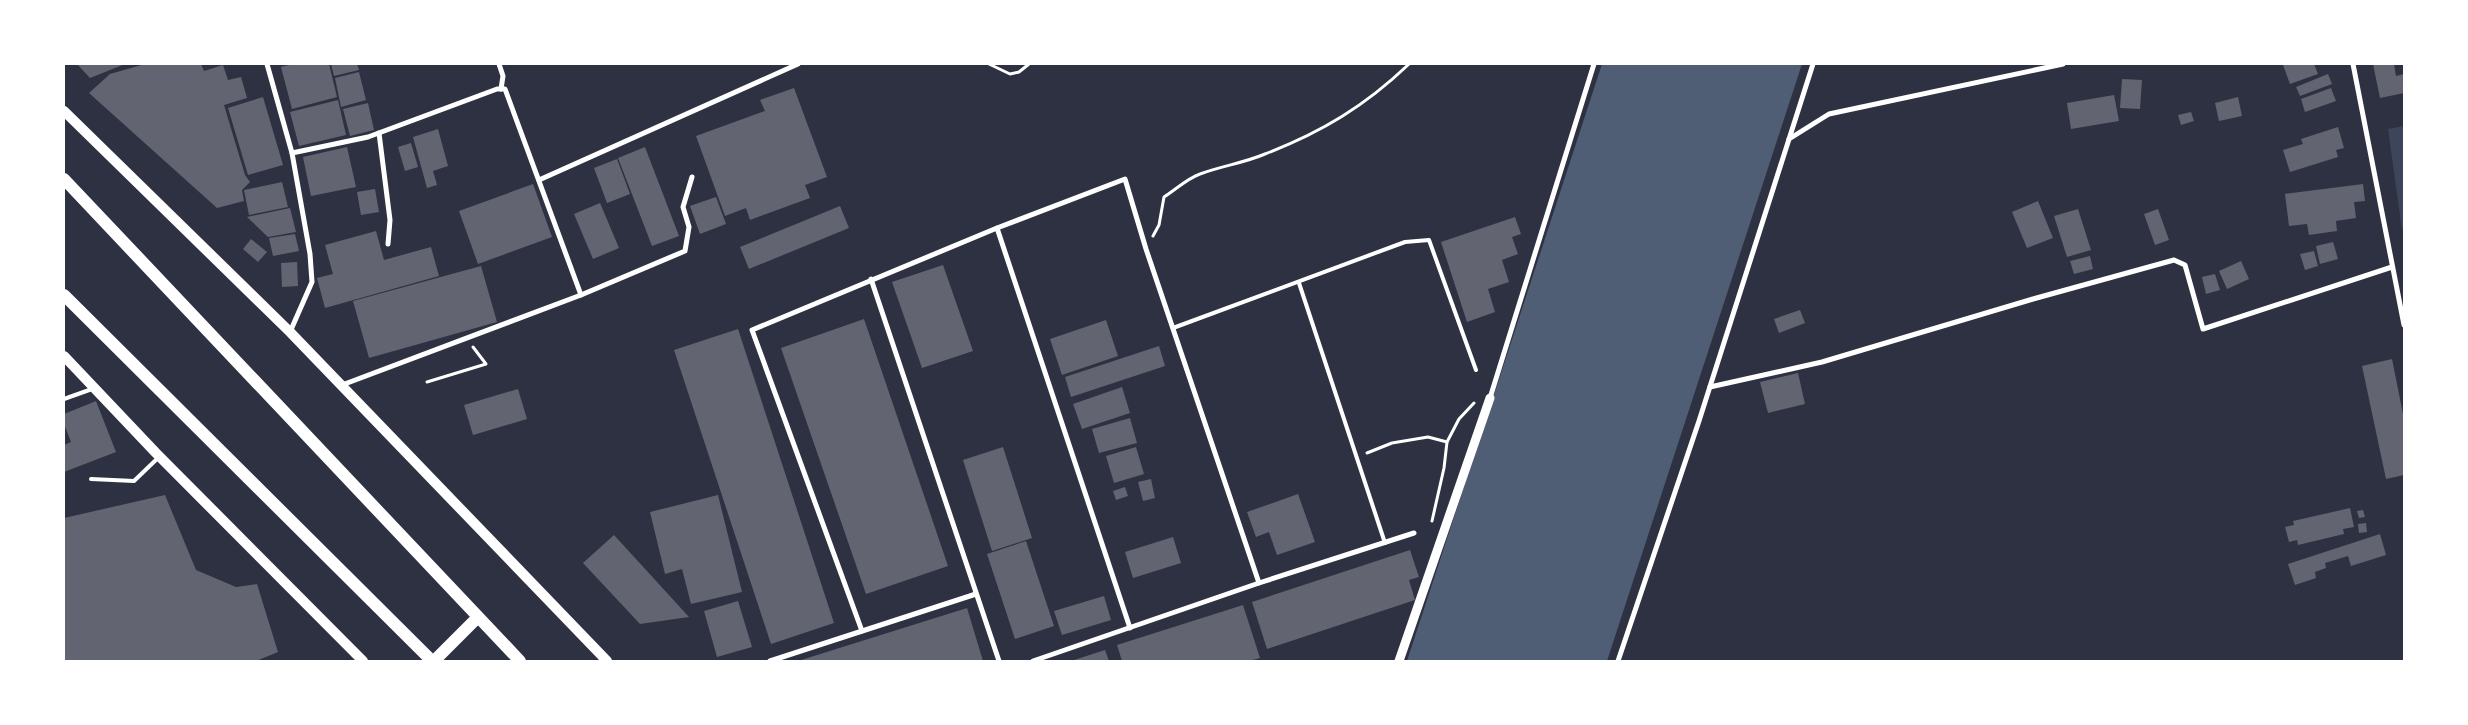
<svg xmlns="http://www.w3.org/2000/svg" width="2468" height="725" viewBox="0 0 2468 725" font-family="'PT Sans',sans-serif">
<rect width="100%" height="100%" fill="#2d3142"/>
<polygon fill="#3c4559" points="2404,126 2404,229 2402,230 2388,129"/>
<polygon fill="#4f5d75" points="1602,64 1802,64 1607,661 1407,661"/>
<g fill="#626471">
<polygon points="77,64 125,64 90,78"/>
<polygon points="145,64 201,64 204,71 223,65 228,80 241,77 247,98 224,105 245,175 250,182 242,190 244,201 217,208 89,93 110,74"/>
<polygon points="293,64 329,64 337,97 292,109 281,67"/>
<polygon points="331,64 357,64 359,70 334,76"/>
<polygon points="2286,64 2314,64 2318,74 2290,84 2283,65"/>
<polygon points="2373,64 2394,64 2396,76 2404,74 2404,93 2380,98"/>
<polygon points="359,72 366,100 341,107 335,78"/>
<polygon points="2328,74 2332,84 2300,96 2296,87"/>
<polygon points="2122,79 2142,80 2140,109 2120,108"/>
<polygon points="794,88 827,177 805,185 810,198 750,220 746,208 725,216 696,136 765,111 760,100"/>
<polygon points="2331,88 2336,101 2305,112 2301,99"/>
<polygon points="2114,95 2119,121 2071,129 2067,103"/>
<polygon points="263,97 283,165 248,175 228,108"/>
<polygon points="2238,97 2242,116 2219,121 2215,103"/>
<polygon points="338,100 346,135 299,146 290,112"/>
<polygon points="368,103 374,130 350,136 343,109"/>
<polygon points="2191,112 2194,121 2181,125 2178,115"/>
<polygon points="2338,127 2344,148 2336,150 2338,157 2290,172 2283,150 2303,144 2301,139"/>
<polygon points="438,129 448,166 433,171 437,185 427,188 413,137"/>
<polygon points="411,143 418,167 405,171 398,147"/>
<polygon points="347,147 356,187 311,196 303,157"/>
<polygon points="645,147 679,236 652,246 618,158"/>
<polygon points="617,159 630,194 607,203 594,168"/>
<polygon points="282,182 288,207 249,215 244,190"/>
<polygon points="533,184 552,237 478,264 459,211"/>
<polygon points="2363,184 2365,201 2354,202 2356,218 2336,221 2337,231 2309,235 2307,224 2289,226 2285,194"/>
<polygon points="375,189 379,212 361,215 357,192"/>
<polygon points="716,197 726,224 700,234 690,206"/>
<polygon points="2038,201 2053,238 2027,248 2012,212"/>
<polygon points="600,203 619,248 593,259 574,214"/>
<polygon points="840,206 849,228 749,269 740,247"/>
<polygon points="290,208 296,232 268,237 247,217"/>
<polygon points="2078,209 2091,250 2067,257 2054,216"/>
<polygon points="2158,209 2169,240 2155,245 2144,214"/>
<polygon points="1515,217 1521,234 1512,237 1518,254 1502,260 1509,282 1488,289 1495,312 1467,322 1441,242"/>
<polygon points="376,231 384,260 431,247 439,276 325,308 317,278 333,274 325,245"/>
<polygon points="295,234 299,251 273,256 269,238"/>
<polygon points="251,239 267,252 258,262 243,249"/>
<polygon points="2333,242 2338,259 2320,264 2316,246"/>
<polygon points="2314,251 2318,266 2305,270 2300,254"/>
<polygon points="2090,256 2093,269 2074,274 2070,261"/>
<polygon points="2241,261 2249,279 2227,289 2219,271"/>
<polygon points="297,262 298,286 282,287 281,263"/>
<polygon points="943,265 973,351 922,368 892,282"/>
<polygon points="481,266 497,322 369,358 353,301"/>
<polygon points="2215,274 2220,290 2206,294 2202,277"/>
<polygon points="1800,310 1805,323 1779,333 1774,319"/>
<polygon points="864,319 948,566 866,594 781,348"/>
<polygon points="1106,320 1118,356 1062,375 1050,339"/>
<polygon points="738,329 834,623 771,644 674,350"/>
<polygon points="1159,346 1165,366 1071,397 1065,377"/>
<polygon points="2392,359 2404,419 2404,475 2386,479 2362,366"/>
<polygon points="1798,373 1805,404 1768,413 1760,382"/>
<polygon points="1122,387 1130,413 1082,429 1073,404"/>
<polygon points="518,389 527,419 473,435 464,405"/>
<polygon points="96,401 116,452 64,472 64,445 71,442 64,424 64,414"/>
<polygon points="1130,418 1137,443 1099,453 1092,429"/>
<polygon points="1003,447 1032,538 992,551 963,460"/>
<polygon points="1136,447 1144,474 1114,483 1106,456"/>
<polygon points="1151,479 1155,498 1143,501 1138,482"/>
<polygon points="1125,487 1128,496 1116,500 1113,491"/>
<polygon points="1298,494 1315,542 1277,555 1269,532 1256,537 1247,512"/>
<polygon points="165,495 196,570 236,587 257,584 278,652 256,661 64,661 64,518"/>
<polygon points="718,495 742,592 691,604 682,569 665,574 650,512"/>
<polygon points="2350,508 2354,527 2343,529 2344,534 2298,545 2297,540 2289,542 2285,527 2294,525 2293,521"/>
<polygon points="2363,510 2365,517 2359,518 2357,511"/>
<polygon points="2366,523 2367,532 2359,533 2358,524"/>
<polygon points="2380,534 2386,555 2351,566 2348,556 2325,563 2326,568 2315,572 2316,578 2295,585 2288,564"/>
<polygon points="614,535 689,617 640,624 583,563"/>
<polygon points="1173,537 1181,563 1133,578 1125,552"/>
<polygon points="1026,541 1054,626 1015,639 987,554"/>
<polygon points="1410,550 1419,577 1409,580 1415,600 1267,649 1252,602"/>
<polygon points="1104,596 1111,620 1062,635 1054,611"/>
<polygon points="738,601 752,647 717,657 704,611"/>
<polygon points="1243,605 1260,658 1249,661 1122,661 1117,645"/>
<polygon points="967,608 983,661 798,661"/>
<polygon points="1105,650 1109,661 1071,661"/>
</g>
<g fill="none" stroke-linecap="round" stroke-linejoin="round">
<g stroke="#fff" stroke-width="3">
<polyline points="989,64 1010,74 1019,72 1029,64"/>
<path d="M1153,236l6,-11 5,-28c11,-7 24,-19 36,-23 21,-8 44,-11 65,-20 57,-22 100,-48 144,-90"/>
<polyline points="427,382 486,364 473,347"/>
<polyline points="1367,453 1392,443 1428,437 1447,442"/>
<polyline points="1432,521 1444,468 1447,442 1459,419 1474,403"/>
</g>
<g stroke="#fff" stroke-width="4">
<polyline points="1299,283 1385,543"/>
<polyline points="1173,328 1405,242 1429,240 1476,370"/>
<polyline points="64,399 92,389"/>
<polyline points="91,479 134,481 159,457"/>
</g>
<g stroke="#fff" stroke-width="5">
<polyline points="267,64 292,153 310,254 312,282 290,332"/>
<polyline points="499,64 503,76 501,89"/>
<polyline points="2353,64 2404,325"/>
<polyline points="379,133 390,220 388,244"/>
<polyline points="1789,139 1829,114 2063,64"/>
<polyline points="292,153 368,137 497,89 505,89 581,295"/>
<polyline points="539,180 798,64"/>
<polyline points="997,228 1130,628"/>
<polyline points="871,279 999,661"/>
<polyline points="342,385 581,295 685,251 689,227 683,207 692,177"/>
<polyline points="1710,387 1822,362 2033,299 2174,260 2185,265 2203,329 2392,267"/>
<polyline points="1490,398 1594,64"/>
<polyline points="862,631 752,330 997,228 1125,179 1146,249 1259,583"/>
<polyline points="770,661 976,594"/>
<polyline points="1033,661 1259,583 1414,533"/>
<polyline points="1618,661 1699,421 1813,64"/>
</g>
<polyline stroke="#fff" stroke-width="9" points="1399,661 1490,398"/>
<g stroke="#fff" stroke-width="10">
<polyline points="64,111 290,332 607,661"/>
<polyline points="64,356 156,453 363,661"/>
</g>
<g stroke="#fff" stroke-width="12">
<polyline points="64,179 520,661"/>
<polyline points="64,295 432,661"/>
<polyline points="434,661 477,618"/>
</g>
</g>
<rect width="2468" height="725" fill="none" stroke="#ffffff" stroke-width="130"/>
</svg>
